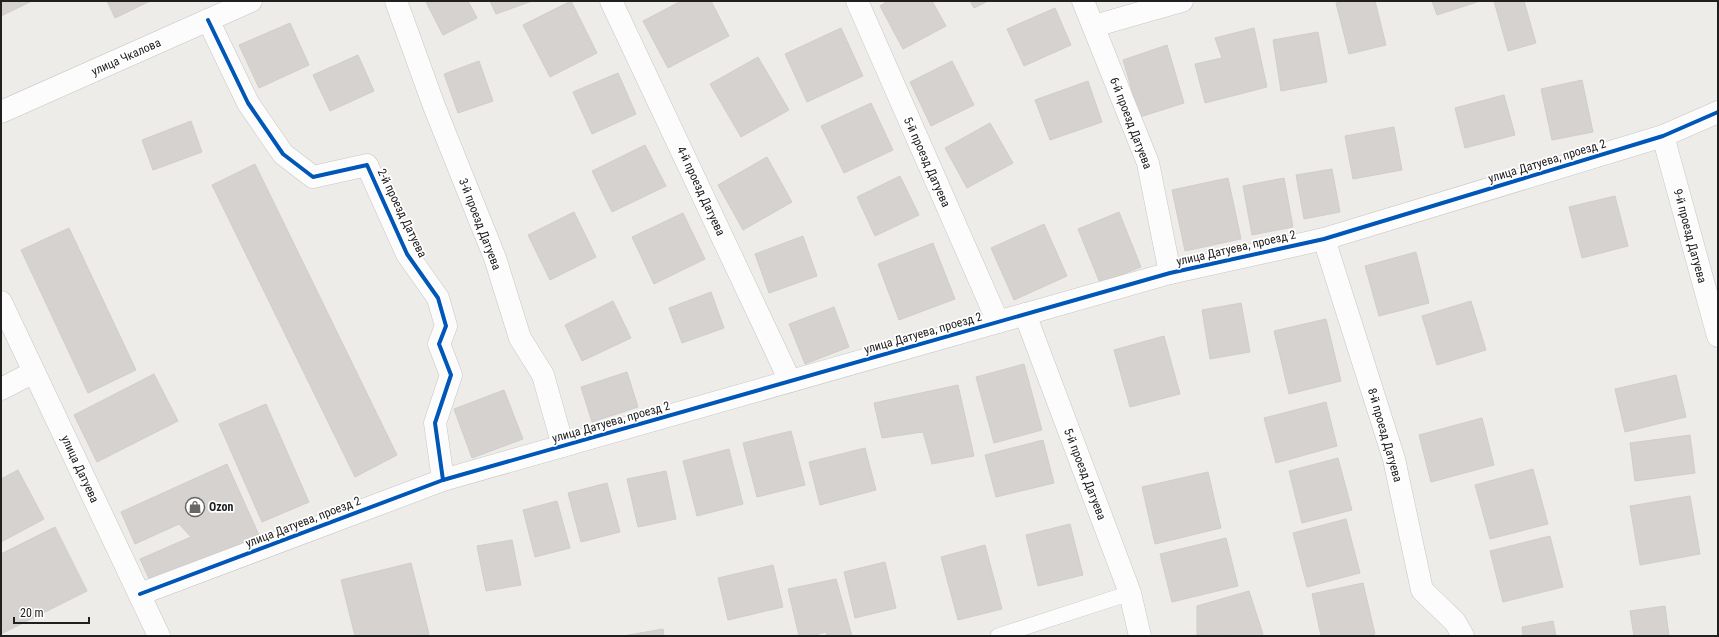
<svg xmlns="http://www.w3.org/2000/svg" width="1719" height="637" viewBox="0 0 1719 637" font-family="'Roboto Condensed',sans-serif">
<rect width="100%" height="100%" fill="#eeece8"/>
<g fill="#d5d2cf" stroke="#d1cdca">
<polygon points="1,1 32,1 1,16"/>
<polygon points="107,1 150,1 115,18"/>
<polygon points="468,1 477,18 443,35 426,2"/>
<polygon points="490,1 532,1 496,14"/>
<polygon points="571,1 597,53 550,77 523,25"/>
<polygon points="681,1 711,1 729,36 668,68 643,21"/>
<polygon points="888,1 932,1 946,26 903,49 880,6"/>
<polygon points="970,1 988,1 974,8"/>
<polygon points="1345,1 1375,1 1386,45 1349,54 1336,3"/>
<polygon points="1432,1 1477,1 1477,2 1437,15"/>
<polygon points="1494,1 1524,1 1536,43 1508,51"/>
<polygon points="1055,8 1071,45 1024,66 1007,29"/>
<polygon points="290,23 309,65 259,88 239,45"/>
<polygon points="841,28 863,76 807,102 785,54"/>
<polygon points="1254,28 1267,87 1205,103 1195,64 1222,58 1215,38"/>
<polygon points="1318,32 1327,82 1281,91 1273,40"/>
<polygon points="1167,45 1184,103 1140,117 1123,60"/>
<polygon points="358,55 374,91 330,111 313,75"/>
<polygon points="758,57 789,110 741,137 710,84"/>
<polygon points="479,61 493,101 458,113 444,74"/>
<polygon points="952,61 974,105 931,126 910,82"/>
<polygon points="618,73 636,114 592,134 573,92"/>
<polygon points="1582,80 1593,132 1552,140 1541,89"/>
<polygon points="1088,81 1102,122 1050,140 1035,100"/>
<polygon points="1504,95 1515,135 1465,148 1455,108"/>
<polygon points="871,103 893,150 844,173 821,126"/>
<polygon points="191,121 202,152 153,170 142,140"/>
<polygon points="990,123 1013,163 967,188 945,148"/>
<polygon points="1394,127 1402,170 1353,179 1345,136"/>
<polygon points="645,145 666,186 612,212 592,171"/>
<polygon points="767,157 792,202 743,230 718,185"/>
<polygon points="255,164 397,455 355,477 212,185"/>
<polygon points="1332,169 1340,212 1304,219 1296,175"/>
<polygon points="900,176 919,215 875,236 857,197"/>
<polygon points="1228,178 1241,239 1185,251 1172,190"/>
<polygon points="1284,178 1293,227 1252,235 1243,186"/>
<polygon points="1615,196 1628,246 1582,258 1569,207"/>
<polygon points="574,212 596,257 550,280 528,235"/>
<polygon points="1119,212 1141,267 1100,283 1078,229"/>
<polygon points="683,213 705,259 654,284 632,237"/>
<polygon points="1044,224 1067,276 1014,300 991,248"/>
<polygon points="69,228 136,370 88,393 21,250"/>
<polygon points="803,236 817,276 769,293 755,254"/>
<polygon points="933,243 955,299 899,320 878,264"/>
<polygon points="1416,252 1429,303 1379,316 1365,266"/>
<polygon points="711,292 724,328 682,343 669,308"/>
<polygon points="613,301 631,338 582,361 565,325"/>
<polygon points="1471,301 1486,350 1437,365 1422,316"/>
<polygon points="1241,303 1250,352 1210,359 1202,310"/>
<polygon points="834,307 849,347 805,364 789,324"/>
<polygon points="1326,319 1341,381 1289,394 1274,331"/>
<polygon points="1164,336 1180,394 1130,407 1114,350"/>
<polygon points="1024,364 1042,430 994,443 976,377"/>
<polygon points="627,372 638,407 592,422 581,387"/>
<polygon points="154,374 178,421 97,462 74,415"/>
<polygon points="1676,375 1686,417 1625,432 1615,389"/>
<polygon points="958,385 974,456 932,464 923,432 882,438 874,403"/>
<polygon points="504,390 523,439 472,458 454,409"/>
<polygon points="1326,402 1337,446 1276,463 1264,418"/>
<polygon points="266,404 309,502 262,522 219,424"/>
<polygon points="1482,418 1494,465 1431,482 1419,435"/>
<polygon points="791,431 805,485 757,497 743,443"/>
<polygon points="1690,435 1695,473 1635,481 1630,443"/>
<polygon points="1043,440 1054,483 996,497 985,455"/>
<polygon points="865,448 876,490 820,505 809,462"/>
<polygon points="729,449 743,504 697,516 683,461"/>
<polygon points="1338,458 1352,510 1302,523 1289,471"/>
<polygon points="227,464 259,535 151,583 140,559 191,537 179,524 135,544 121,512"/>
<polygon points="1533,469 1548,524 1490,539 1475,485"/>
<polygon points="18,470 44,519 1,542 1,479"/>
<polygon points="666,471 676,519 638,527 627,479"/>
<polygon points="1208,472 1221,528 1155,544 1142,487"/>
<polygon points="607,483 620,532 581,542 568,493"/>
<polygon points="1690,496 1700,554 1640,565 1630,506"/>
<polygon points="557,501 570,548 535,557 523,510"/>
<polygon points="1346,519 1360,573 1307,587 1293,533"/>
<polygon points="1070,524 1083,575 1038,586 1026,535"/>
<polygon points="55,527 87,591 1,634 1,554"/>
<polygon points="1550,536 1563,587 1503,602 1490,551"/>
<polygon points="1226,538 1238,586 1172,602 1160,554"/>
<polygon points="512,540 521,585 486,591 477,546"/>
<polygon points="985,545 1002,609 958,620 941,557"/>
<polygon points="885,562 896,608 855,618 844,572"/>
<polygon points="411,563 429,634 420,636 355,636 341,580"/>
<polygon points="773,565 783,607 728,620 718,578"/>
<polygon points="836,579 852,636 827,636 826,632 811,636 799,636 788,589"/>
<polygon points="1363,583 1375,634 1366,636 1321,636 1312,594"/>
<polygon points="1249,591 1263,634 1258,636 1197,635 1197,606"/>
<polygon points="1665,606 1669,636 1634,636 1630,611"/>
<polygon points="1553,621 1556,636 1523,636 1522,627"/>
<polygon points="663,629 664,636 623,636"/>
</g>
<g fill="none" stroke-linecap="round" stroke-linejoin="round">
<g stroke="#c7c6c4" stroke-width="16">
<polyline id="service" points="998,636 1130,593"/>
</g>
<g stroke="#c7c6c4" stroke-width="23">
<g id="minor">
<polyline points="396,1 434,106 495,258 520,338 543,375 563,446"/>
<polyline points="611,1 790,381"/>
<polyline points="857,1 998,322"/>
<polyline points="1083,1 1148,163 1170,273"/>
<polyline points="208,20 248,103 283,154 313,177 367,165 407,254 438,298 446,326 439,344 451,375 435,423 443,480"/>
<polyline points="1094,26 1182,1"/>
<polyline points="1,112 251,1"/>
<polyline points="1663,136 1718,336"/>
<polyline points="1324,239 1394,459 1422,590 1455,622 1463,636"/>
<polyline points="1025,314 1130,593 1140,636"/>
<polyline points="1,389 34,372"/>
<polyline points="140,594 443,480 1170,273 1324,239 1663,136 1718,112"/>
</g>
</g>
<g stroke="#c7c6c4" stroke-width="23">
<polyline id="tertiary" points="1,302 159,636"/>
</g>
<use href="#service" stroke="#fcfcfc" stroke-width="15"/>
<use href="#minor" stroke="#fcfcfc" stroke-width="22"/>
<use href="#tertiary" stroke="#fcfcfc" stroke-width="22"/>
<g stroke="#fff" stroke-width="6">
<g id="cycleway">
<polyline points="208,20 248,103 283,154 313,177 367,165 407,254 438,298 446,326 439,344 451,375 435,423 443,480"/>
<polyline points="140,594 443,480 1170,273 1324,239 1663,136 1718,112"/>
</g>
</g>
<use href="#cycleway" stroke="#0057b8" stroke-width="4"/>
</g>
<defs>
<g id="shop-ring" transform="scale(1)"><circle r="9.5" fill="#fff" stroke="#686766" stroke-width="1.5"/><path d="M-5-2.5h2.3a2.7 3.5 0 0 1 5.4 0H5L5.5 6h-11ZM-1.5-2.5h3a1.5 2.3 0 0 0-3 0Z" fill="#686766"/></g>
</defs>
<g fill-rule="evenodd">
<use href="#shop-ring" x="195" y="507"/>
</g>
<g text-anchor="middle" stroke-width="3.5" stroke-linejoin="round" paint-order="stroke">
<g font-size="12" fill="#202020" stroke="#fff">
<text transform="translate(126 57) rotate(-24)" y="4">улица Чкалова</text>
<text transform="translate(1131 123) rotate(69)" y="4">6-й проезд Датуева</text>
<text transform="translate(1547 161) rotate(-17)" y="4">улица Датуева, проезд 2</text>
<text transform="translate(927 162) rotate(66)" y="4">5-й проезд Датуева</text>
<text transform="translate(701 191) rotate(65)" y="4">4-й проезд Датуева</text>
<text transform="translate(402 213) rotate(64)" y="4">2-й проезд Датуева</text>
<text transform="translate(480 224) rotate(69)" y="4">3-й проезд Датуева</text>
<text transform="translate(1690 236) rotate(75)" y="4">9-й проезд Датуева</text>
<text transform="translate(1236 248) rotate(-13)" y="4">улица Датуева, проезд 2</text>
<text transform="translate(923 333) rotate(-16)" y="4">улица Датуева, проезд 2</text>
<text transform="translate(611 422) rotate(-16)" y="4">улица Датуева, проезд 2</text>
<text transform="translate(1385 435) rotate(74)" y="4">8-й проезд Датуева</text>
<text transform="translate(80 469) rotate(65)" y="4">улица Датуева</text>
<text transform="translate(1085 474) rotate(69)" y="4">5-й проезд Датуева</text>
<text transform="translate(303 522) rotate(-21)" y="4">улица Датуева, проезд 2</text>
</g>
<g font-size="12" font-weight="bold" fill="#202020" stroke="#fff" text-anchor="start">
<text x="209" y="511">Ozon</text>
</g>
</g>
<rect width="1719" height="637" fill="none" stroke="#202020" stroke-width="4"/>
<path d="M14 617v6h75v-6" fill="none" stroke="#202020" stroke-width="2"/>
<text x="20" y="617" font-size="12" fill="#202020" stroke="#ffffff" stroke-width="3" paint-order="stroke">20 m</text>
</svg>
